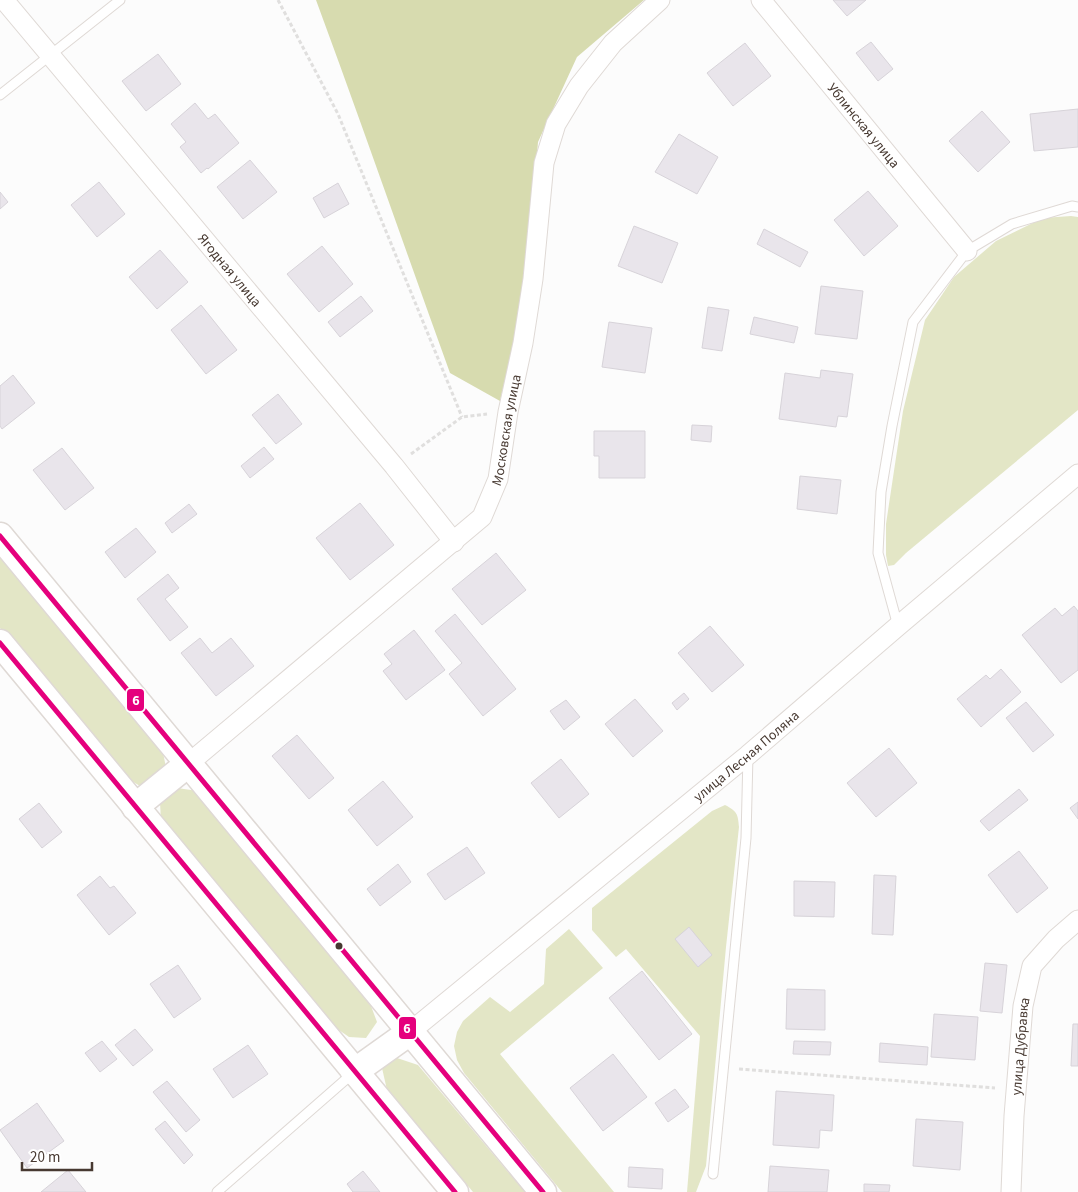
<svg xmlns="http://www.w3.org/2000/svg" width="1078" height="1192" viewBox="0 0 1078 1192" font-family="'Source Sans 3',sans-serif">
<rect width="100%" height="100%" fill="#fcfcfc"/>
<g fill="#e3e6c6">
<polygon points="1071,216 1078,217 1078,410 906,553 894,565 888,566 886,555 886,524 903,411 925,320 954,277 996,241 1043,218"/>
<polygon points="0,553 162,747 166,768 140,786 120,774 0,628"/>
<polygon points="177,788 198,791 371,1006 377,1022 366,1038 349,1037 336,1028 161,820 160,803"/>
<path d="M725,805c12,6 13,9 14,22l-13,120 -20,219 -10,26h-9l13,-156 -74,-87 -10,8 -24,-27v-22l120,-97z"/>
<polygon points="569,929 603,968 500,1054 614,1192 562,1192 464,1073 457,1060 454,1046 457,1032 463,1021 490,997 510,1012 544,984 546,949"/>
<polygon points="397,1058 418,1065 525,1192 473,1192 387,1090 382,1068"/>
</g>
<path fill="#d7dbaf" d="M316,0h328l-67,57 -39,85 -13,154 -25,105 -50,-28c-45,-124 -88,-249 -134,-373z"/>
<g fill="#e9e5eb" stroke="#d7d3d9">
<polygon points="833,0 866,0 847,16"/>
<polygon points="871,42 893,69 878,81 856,53"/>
<polygon points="745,43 771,76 733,106 707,73"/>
<polygon points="158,54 181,84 146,111 122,81"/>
<polygon points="195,103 208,119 215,114 239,143 208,169 207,168 201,173 180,147 186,142 171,124"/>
<polygon points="1078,109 1078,147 1034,151 1030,114"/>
<polygon points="982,111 1010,142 978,172 949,141"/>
<polygon points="679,134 718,157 697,194 655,172"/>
<polygon points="250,160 277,192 243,219 217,187"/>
<polygon points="99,182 125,214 97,237 71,205"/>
<polygon points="338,183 349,204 324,218 313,198"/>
<polygon points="868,191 898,226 864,256 834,220"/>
<polygon points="0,192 8,202 0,209"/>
<polygon points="634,226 678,243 662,283 618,266"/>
<polygon points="764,229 808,252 800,267 757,244"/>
<polygon points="322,246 353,284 319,312 287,274"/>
<polygon points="160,250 188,282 157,309 129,277"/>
<polygon points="821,286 863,291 857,339 815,334"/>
<polygon points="361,296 373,311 340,337 328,322"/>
<polygon points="201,305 237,350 206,374 171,330"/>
<polygon points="708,307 729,310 722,351 702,348"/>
<polygon points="754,317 798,327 794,343 750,334"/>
<polygon points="609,322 652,328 645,373 602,367"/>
<polygon points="821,370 853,374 847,417 838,416 836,427 779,419 785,373 820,378"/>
<polygon points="13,375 35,403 2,429 0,426 0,386"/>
<polygon points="278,394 302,424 276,444 252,415"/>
<polygon points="692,425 712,426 711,442 691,440"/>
<polygon points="594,431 645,431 645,478 599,478 599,456 594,456"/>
<polygon points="264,447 274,459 250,478 241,466"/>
<polygon points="62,448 94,488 65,510 33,470"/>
<polygon points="800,476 841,480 837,514 797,509"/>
<polygon points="360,503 394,545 350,580 316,538"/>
<polygon points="189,504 197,514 172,533 165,523"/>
<polygon points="136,528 156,552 125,578 105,552"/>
<polygon points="496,553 526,590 482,625 452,589"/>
<polygon points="168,574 179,588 165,599 188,627 170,641 137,599"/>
<polygon points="1074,606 1078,611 1078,670 1061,683 1022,635 1055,608 1062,616"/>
<polygon points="455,614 516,689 483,716 449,674 462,663 435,631"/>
<polygon points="710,626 744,665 712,692 678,653"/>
<polygon points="414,630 445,670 406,700 383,671 392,664 384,654"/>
<polygon points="200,638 212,653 231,638 254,666 216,696 181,653"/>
<polygon points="1001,669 1021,692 981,727 957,699 986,675 990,679"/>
<polygon points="684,693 689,699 677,710 672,703"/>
<polygon points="635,699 663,731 633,757 605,724"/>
<polygon points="566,700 580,717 564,730 550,711"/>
<polygon points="1026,702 1054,735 1033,752 1006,718"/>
<polygon points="297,735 334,778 309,799 272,756"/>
<polygon points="889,748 917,783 876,817 847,783"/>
<polygon points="561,759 589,794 559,818 531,783"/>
<polygon points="383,781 413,817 377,846 348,810"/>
<polygon points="1019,789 1028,800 989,831 980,821"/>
<polygon points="1078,802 1078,819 1070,808"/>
<polygon points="39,803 62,832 42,848 19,819"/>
<polygon points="467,847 485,873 445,900 427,874"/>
<polygon points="1019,851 1048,888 1017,913 988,875"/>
<polygon points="398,864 411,882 380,906 367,889"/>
<polygon points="874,875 896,876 893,935 872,934"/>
<polygon points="100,876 110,888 114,886 136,913 109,935 77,895"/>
<polygon points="794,881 835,882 834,917 794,916"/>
<polygon points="689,927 712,955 698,967 675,939"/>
<polygon points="985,963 1007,965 1002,1013 980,1011"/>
<polygon points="178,965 201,999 174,1018 150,984"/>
<polygon points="642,971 692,1034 659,1060 609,998"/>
<polygon points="787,989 825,990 825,1030 786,1029"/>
<polygon points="934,1014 978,1017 975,1060 931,1057"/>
<polygon points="1073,1024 1078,1024 1078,1066 1071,1066"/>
<polygon points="135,1029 153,1050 133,1066 115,1045"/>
<polygon points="102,1041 117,1059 100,1072 85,1053"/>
<polygon points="794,1041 831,1042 830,1055 793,1054"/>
<polygon points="880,1043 928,1047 927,1065 879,1062"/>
<polygon points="248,1045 268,1074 233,1098 213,1069"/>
<polygon points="613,1054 647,1097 603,1131 570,1088"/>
<polygon points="167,1081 200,1120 186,1132 153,1092"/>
<polygon points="675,1089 689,1107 668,1122 655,1103"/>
<polygon points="776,1091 834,1095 832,1131 820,1130 819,1148 773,1145"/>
<polygon points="37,1103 64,1141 27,1168 0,1130"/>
<polygon points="916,1119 963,1122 960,1170 913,1166"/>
<polygon points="165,1121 193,1155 184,1164 155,1129"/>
<polygon points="770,1166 829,1170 827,1192 768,1192"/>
<polygon points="629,1167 663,1169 662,1189 628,1187"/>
<polygon points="68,1170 86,1192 41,1192"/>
<polygon points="363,1171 380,1192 353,1192 347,1184"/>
<polygon points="864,1184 890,1185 889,1192 864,1192"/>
</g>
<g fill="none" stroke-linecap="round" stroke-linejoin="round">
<g stroke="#dfd9d5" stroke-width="11">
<g id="lane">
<polyline points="0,95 120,0"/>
<polyline points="898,626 878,553 881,492 892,426 913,322 967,251 1012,224 1072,206 1078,207"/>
<polyline points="713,1174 746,838 748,755"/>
<polyline points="217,1192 352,1074"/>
</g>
</g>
<g stroke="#dfd9d5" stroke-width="21">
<g id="street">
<path id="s1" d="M4,0l390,466 60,76"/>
<path id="s2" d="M761,0l206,251"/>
<path id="s3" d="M188,764l294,-247 16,-38 10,-67 15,-69 10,-64 11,-116 12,-39 23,-38 34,-43 47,-43"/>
<path id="s4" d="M410,1032l338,-277 150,-129 180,-152"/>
<path id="s5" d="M1011,1192l3,-76 9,-110 9,-40 24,-27 22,-19"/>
</g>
</g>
<g stroke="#dfd9d5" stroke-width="29">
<g id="secondary">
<polyline points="0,536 543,1192"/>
<polyline points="0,643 455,1192"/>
<polyline points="135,807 188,764"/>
<polyline points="354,1072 410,1032"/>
</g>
</g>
<g stroke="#e0dfde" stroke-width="3" stroke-dasharray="4 2.5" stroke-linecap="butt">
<polyline points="278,0 338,114 462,417"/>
<polyline points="411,454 462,417 487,414"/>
<polyline points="739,1069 995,1088"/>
</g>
<use href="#lane" stroke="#fff" stroke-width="9"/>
<use href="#street" stroke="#fff" stroke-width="19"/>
<use href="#secondary" stroke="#fff" stroke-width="26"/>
<g stroke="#fff" stroke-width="9">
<g id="bus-1">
<polyline points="0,536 543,1192"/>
<polyline points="0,643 455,1192"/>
</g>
</g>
<use href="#bus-1" stroke="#e5007d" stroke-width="5"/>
</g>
<circle fill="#473931" stroke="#fff" stroke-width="2" cx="339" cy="946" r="4.5"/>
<g text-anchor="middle" stroke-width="5" stroke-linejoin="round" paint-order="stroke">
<g font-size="14" fill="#473931" stroke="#fff">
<text dy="5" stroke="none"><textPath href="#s2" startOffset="162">Ублинская улица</textPath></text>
<text dy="5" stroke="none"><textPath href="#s1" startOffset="352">Ягодная улица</textPath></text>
<text dy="5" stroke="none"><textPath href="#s3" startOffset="475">Московская улица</textPath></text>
<text dy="5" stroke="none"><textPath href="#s4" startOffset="435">улица Лесная Поляна</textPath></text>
<text dy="5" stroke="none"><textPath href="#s5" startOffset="146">улица Дубравка</textPath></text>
</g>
</g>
<g stroke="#fff" stroke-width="2">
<rect x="126" y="688" width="19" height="24" rx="5" fill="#e5007d"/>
<rect x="398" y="1016" width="19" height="24" rx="5" fill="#e5007d"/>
</g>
<g font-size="14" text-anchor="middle" font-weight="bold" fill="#fff">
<text x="136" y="705">6</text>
<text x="407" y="1033">6</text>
</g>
<path d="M22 1162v8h70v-8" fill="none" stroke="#473931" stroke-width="2.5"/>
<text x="30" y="1162" font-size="15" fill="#473931" stroke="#ffffff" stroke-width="4" paint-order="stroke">20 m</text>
</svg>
